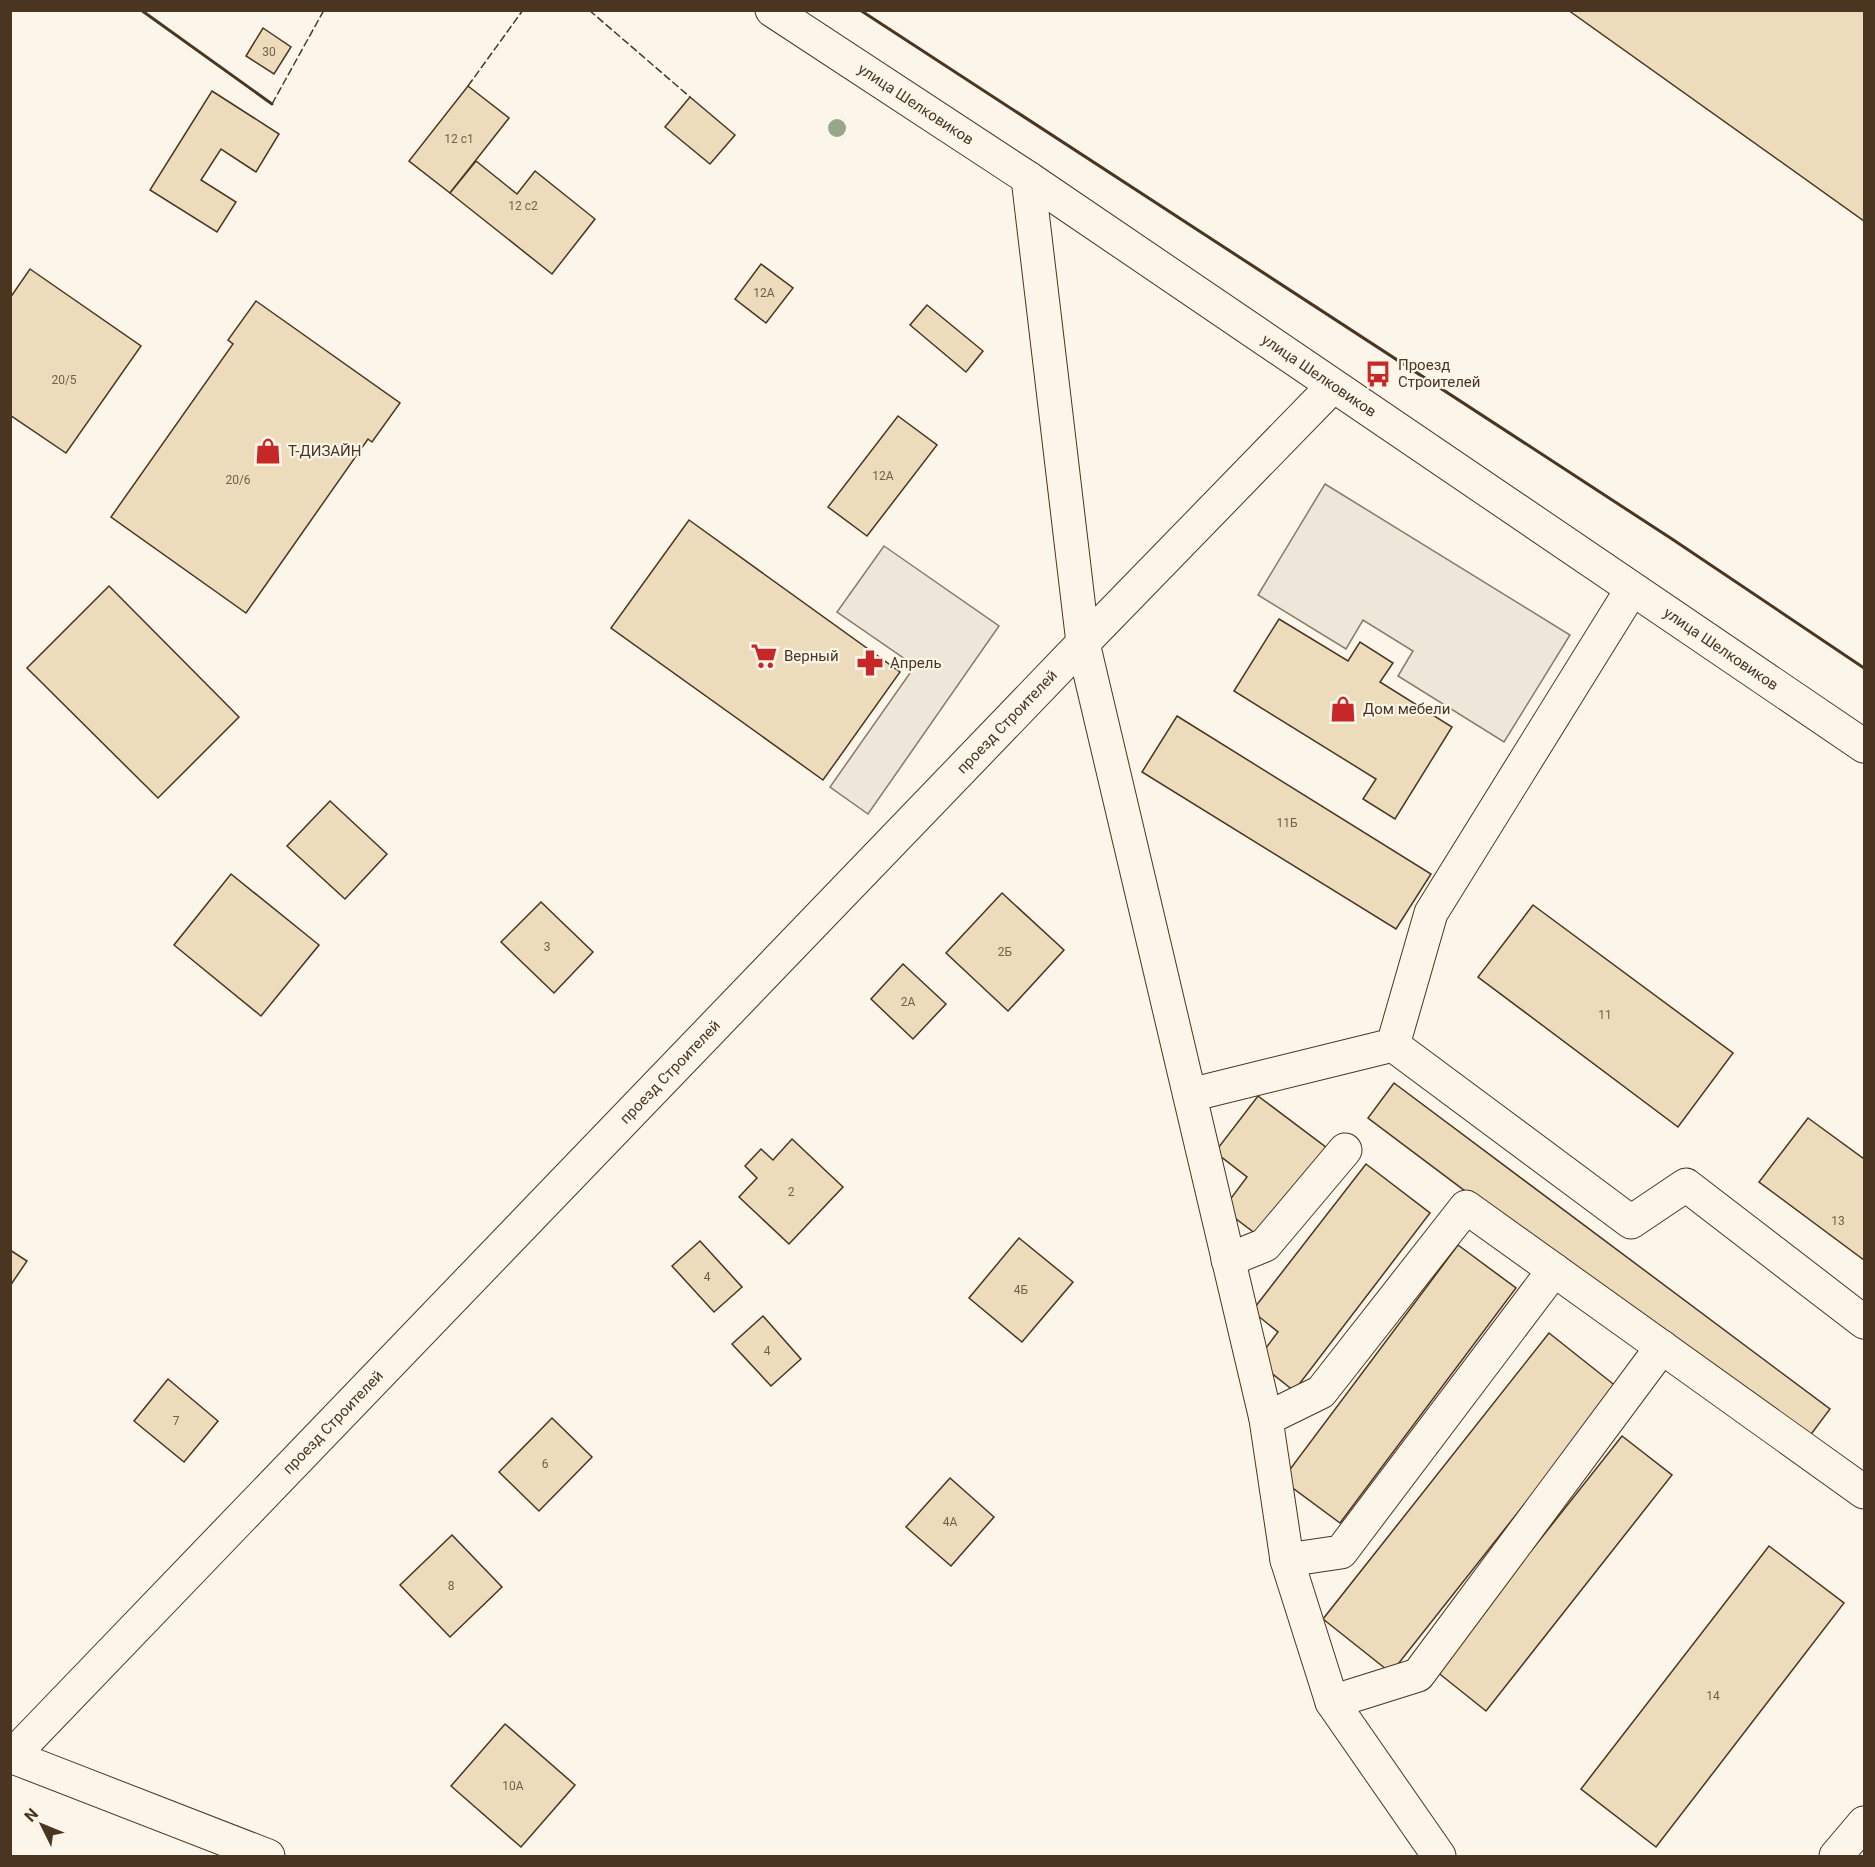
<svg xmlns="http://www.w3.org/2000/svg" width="1875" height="1867" viewBox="0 0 1875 1867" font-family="Roboto,sans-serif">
<rect width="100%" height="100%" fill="#fbf6e9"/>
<g fill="#ede7d9" stroke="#887966" stroke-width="1.5">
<polygon points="1325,484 1570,635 1504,742 1398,676 1413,651 1363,620 1346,649 1258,595"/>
<polygon points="884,546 999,626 868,814 830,787 915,666 837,612"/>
</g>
<g fill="#ecdcbc" stroke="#4a3520" stroke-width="1.5">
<polygon points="1568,10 1864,10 1864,221"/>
<polygon points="263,28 291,47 274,74 246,56"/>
<polygon points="468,86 509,118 450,193 409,161"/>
<polygon points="212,91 279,134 256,172 221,149 201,180 236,202 217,232 150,190"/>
<polygon points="690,97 735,135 710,164 665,127"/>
<polygon points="476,161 517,194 535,171 595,219 552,274 450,193"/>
<polygon points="761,264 793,288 766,323 735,299"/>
<polygon points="30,269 141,346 66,453 10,415 10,298"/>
<polygon points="256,301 400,403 372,442 368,439 246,613 111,517 233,344 228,340"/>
<polygon points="927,305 983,351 966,372 910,325"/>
<polygon points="898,416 937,445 867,536 828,507"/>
<polygon points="689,520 900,672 823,780 611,628"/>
<polygon points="109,586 239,717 158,798 27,668"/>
<polygon points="1279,619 1348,661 1360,642 1393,663 1380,682 1452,727 1395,819 1363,799 1376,779 1234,691"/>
<polygon points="1177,716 1431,874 1396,929 1142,772"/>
<polygon points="330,801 387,854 345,899 287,846"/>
<polygon points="231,874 319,945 261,1016 174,945"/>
<polygon points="1002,893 1064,950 1008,1011 946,953"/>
<polygon points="541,902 593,952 554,993 501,942"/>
<polygon points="1533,905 1733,1053 1678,1127 1478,977"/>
<polygon points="903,964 946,1004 913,1039 871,999"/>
<polygon points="1394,1083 1830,1409 1803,1445 1368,1118"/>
<polygon points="1258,1096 1327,1148 1260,1237 1223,1209 1247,1177 1215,1152"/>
<polygon points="1808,1118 1864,1159 1864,1260 1759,1182"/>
<polygon points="792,1139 843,1187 789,1244 739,1197 757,1178 745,1166 761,1149 773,1160"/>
<polygon points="1366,1164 1430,1213 1294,1391 1256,1361 1278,1332 1252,1311"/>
<polygon points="1019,1238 1073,1282 1022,1342 969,1298"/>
<polygon points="700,1241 742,1287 714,1312 672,1266"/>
<polygon points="1458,1245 1516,1288 1340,1523 1282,1480"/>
<polygon points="10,1250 27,1261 10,1286"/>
<polygon points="763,1316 801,1359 771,1386 732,1344"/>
<polygon points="1549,1333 1617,1387 1391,1673 1323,1619"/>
<polygon points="168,1379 218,1421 184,1462 134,1421"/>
<polygon points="552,1418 592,1457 539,1511 499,1472"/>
<polygon points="1622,1436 1672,1475 1486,1711 1436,1671"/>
<polygon points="950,1478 994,1517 951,1566 906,1527"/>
<polygon points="452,1535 502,1587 450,1637 400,1585"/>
<polygon points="1769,1546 1844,1603 1656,1847 1581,1789"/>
<polygon points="505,1724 575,1785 521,1847 451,1786"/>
</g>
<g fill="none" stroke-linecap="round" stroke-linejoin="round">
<g stroke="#4a3520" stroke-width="35">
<g id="minor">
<path id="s1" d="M772,10l256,168 836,568"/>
<polyline points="1028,178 1083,643 1266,1419 1287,1560 1332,1702 1439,1856"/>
<polyline points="1393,1045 1631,1222 1686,1185 1864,1322"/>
<polyline points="1190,1095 1393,1045 1431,913 1632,589"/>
<polyline points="1228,1260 1265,1245 1345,1150"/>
<polyline points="1266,1419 1321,1392 1466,1207 1864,1492"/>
<polyline points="1287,1560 1341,1552 1554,1270"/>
<polyline points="1332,1702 1418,1675 1662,1347"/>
<polyline points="13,1757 268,1856"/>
<path id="s2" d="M10,1758l1073,-1115 250,-257"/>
<polyline points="1836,1856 1864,1823"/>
</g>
</g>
<use href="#minor" stroke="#fbf6e9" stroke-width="33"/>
<g stroke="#4a3520" stroke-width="1.5" stroke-dasharray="8 3" stroke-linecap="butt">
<polyline points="589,10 690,97"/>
<polyline points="468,86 523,10"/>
<polyline points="272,104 324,10"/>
</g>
<g stroke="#4a3520" stroke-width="3">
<polyline points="141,10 272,104"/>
<polyline points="860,10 1672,539 1864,668"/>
</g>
</g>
<circle fill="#96a887" cx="837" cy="128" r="9"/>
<defs>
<g id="bus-bare" transform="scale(2.07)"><path d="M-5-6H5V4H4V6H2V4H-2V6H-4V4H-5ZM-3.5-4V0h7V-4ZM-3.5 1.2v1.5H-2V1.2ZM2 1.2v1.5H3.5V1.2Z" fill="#c62828" stroke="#fbf6e9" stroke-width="2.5" paint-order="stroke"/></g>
<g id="shop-bare" transform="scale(2.07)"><path d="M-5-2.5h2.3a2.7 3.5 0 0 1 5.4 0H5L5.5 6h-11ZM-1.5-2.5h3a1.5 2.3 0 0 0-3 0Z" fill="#c62828" stroke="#fbf6e9" stroke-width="2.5" paint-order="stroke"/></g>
<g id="supermarket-bare" transform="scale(2.07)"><path d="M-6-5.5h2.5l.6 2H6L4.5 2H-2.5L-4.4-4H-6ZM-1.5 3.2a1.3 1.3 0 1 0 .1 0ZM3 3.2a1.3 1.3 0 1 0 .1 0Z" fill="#c62828" stroke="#fbf6e9" stroke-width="2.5" paint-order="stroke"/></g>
<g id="pharmacy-bare" transform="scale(2.07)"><path d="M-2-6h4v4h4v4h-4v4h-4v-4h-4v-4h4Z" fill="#c62828" stroke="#fbf6e9" stroke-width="2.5" paint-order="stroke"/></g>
</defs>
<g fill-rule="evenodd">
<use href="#bus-bare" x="1378" y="374"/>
<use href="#shop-bare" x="268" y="451"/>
<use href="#supermarket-bare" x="764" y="656"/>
<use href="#pharmacy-bare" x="870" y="663"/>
<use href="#shop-bare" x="1343" y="709"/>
</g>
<g text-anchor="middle" stroke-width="4.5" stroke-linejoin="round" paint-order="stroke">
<g font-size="12" fill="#725f47">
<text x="269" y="56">30</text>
<text x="459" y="143">12 с1</text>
<text x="523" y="210">12 с2</text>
<text x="764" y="297">12А</text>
<text x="64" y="384">20/5</text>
<text x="883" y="480">12А</text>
<text x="238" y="484">20/6</text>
<text x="1287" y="827">11Б</text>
<text x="547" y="951">3</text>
<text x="1005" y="956">2Б</text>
<text x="908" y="1006">2А</text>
<text x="1605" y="1019">11</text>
<text x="791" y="1196">2</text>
<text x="1838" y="1225">13</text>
<text x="707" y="1281">4</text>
<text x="1021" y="1294">4Б</text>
<text x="767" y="1355">4</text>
<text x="176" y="1425">7</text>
<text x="545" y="1468">6</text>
<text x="950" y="1526">4А</text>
<text x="451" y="1590">8</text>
<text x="1713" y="1700">14</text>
<text x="513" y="1790">10А</text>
</g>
<g font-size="15" fill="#4a3520" stroke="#fbf6e9">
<text dy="5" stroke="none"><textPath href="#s1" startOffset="172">улица Шелковиков</textPath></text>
<text dy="5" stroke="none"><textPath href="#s1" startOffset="658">улица Шелковиков</textPath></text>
<text dy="5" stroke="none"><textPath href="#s1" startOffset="1144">улица Шелковиков</textPath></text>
<text dy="5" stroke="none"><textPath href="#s2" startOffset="1438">проезд Строителей</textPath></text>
<text dy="5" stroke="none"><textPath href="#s2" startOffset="952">проезд Строителей</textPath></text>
<text dy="5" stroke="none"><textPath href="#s2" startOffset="466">проезд Строителей</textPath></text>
</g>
<g font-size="15" fill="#4a3520" stroke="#fbf6e9" text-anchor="start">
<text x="1398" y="370">Проезд<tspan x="1398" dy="17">Строителей</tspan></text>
<text x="288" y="456">Т-ДИЗАЙН</text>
<text x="784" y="661">Верный</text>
<text x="890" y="668">Апрель</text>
<text x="1363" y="714">Дом мебели</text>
</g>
</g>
<rect width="1875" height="1867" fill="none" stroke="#4a3520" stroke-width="24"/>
<g transform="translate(42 1825) rotate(313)" stroke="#fbf6e9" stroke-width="4.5" paint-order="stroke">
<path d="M0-4.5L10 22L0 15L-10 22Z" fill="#4a3520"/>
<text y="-9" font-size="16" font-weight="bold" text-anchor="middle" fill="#4a3520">N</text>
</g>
</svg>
